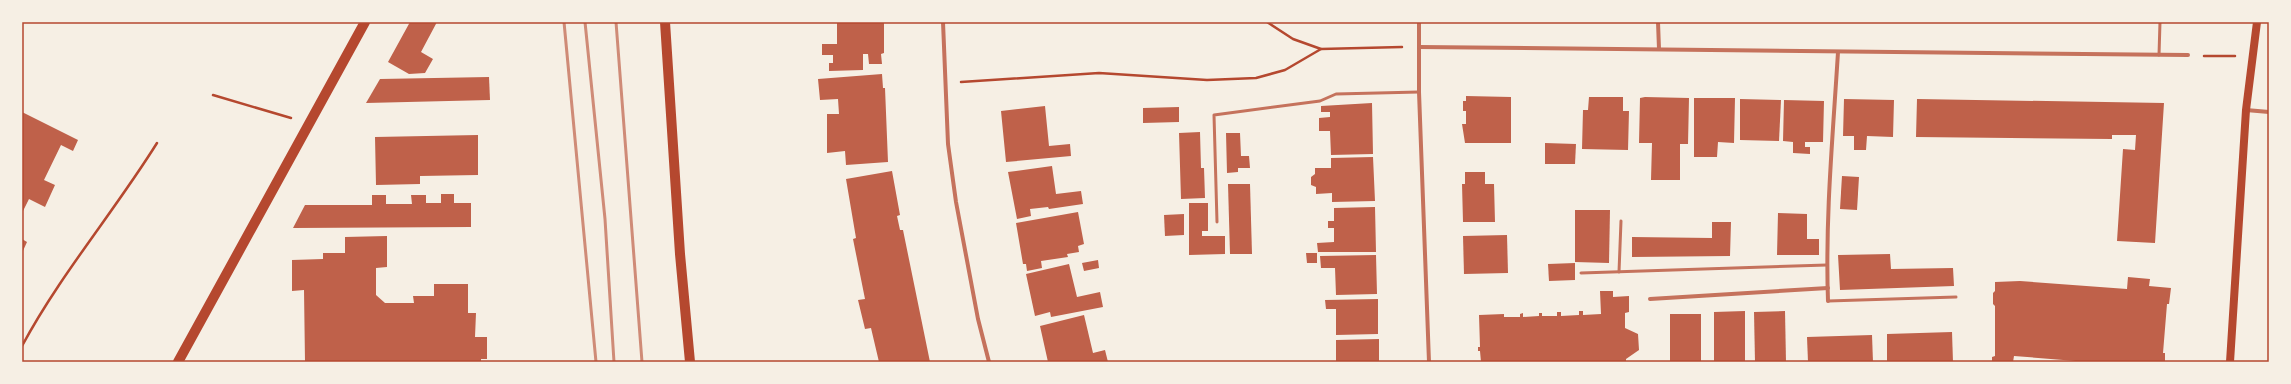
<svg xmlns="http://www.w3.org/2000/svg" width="2291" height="384" viewBox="0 0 2291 384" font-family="Poppins,sans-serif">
<rect width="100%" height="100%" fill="#f6efe4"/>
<g fill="#bf614a">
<polygon points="410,22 437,22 421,52 433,59 425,73 409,74 388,62"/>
<polygon points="837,22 884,22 884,53 881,54 882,64 869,64 868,54 863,54 863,70 829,71 829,63 833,63 833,55 822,55 822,44 837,44"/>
<polygon points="882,74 883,88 885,88 888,162 846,165 845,151 827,153 827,114 839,114 838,99 820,100 818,79"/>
<polygon points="489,77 490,100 366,103 380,79"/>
<polygon points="1466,96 1511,97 1511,143 1465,143 1462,124 1466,124 1466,111 1463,111 1463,101 1466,101"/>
<polygon points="1589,97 1623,97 1623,111 1629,111 1628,150 1582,149 1583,110 1588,110"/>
<polygon points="1645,97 1689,98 1688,144 1680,144 1680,180 1651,180 1652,143 1639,143 1640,98"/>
<polygon points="1694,98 1735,98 1734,143 1718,142 1717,157 1694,157"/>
<polygon points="1740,99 1781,100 1779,141 1740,140"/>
<polygon points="1844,99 1894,100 1893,137 1867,136 1866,150 1854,150 1854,136 1843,136"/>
<polygon points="1917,99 2164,103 2155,243 2117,241 2123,149 2135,150 2136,135 2112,135 2112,139 1916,137"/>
<polygon points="1784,100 1824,101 1823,142 1805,142 1805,147 1810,147 1810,154 1793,153 1793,142 1783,141"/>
<polygon points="1372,103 1373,154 1331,155 1330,131 1319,131 1319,118 1330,117 1330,112 1321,112 1321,106"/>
<polygon points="1045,106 1049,146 1070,144 1071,156 1006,162 1001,111"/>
<polygon points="1179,107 1179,122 1143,123 1143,108"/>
<polygon points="22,112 78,140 73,151 61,145 44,180 55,185 45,207 29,199 22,213"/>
<polygon points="1200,132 1201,168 1204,168 1205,198 1181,199 1179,133"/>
<polygon points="1226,133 1240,133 1241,156 1249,156 1250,168 1238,168 1238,172 1227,173"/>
<polygon points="478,135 478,175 420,176 420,184 376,185 375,137"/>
<polygon points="1545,143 1576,144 1575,164 1545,164"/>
<polygon points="1373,157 1375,201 1332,202 1332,193 1316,194 1316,187 1311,185 1311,177 1315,174 1315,168 1331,168 1331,158"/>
<polygon points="1052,166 1056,194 1081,191 1083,204 1049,209 1048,207 1030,209 1031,216 1017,219 1008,172"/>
<polygon points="892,171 900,215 897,216 900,230 903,230 930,362 879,362 871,328 865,329 858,300 865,299 853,239 856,238 846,179"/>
<polygon points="1465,172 1485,172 1485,184 1494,184 1495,222 1463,222 1462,184 1465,184"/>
<polygon points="1842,176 1859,177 1857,210 1840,209"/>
<polygon points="1228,184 1250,184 1252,254 1230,254"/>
<polygon points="441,194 454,194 454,203 471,203 471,227 293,228 305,205 372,205 372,195 386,195 386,204 412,204 411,195 426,195 426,203 441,203"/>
<polygon points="1189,203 1208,203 1208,231 1202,231 1202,236 1225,236 1225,254 1189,255"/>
<polygon points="1375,207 1376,252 1318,252 1317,243 1334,242 1334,228 1328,228 1328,221 1334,221 1334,208"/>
<polygon points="1575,210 1610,210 1609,263 1575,262"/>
<polygon points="1078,212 1084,244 1078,246 1079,252 1067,254 1068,257 1041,261 1042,268 1027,271 1026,264 1023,264 1016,223"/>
<polygon points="1778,213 1807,214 1807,239 1819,239 1819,255 1777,255"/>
<polygon points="1184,214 1184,235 1165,236 1164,215"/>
<polygon points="1712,222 1731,222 1730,256 1632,257 1632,237 1712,238"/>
<polygon points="1507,235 1508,273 1464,274 1463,236"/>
<polygon points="387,236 387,267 376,268 376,295 385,303 414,303 413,296 434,296 434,284 468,284 468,313 476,313 475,337 487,337 487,359 481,359 481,362 305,362 304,290 292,291 292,260 323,259 323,253 345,253 345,237"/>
<polygon points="22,239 27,242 22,253"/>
<polygon points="1306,253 1317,253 1317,263 1307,263"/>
<polygon points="1890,254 1891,269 1953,268 1954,286 1840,290 1838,255"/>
<polygon points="1376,255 1377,294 1336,295 1335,268 1321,268 1320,256"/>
<polygon points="1098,260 1099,268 1084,271 1082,263"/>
<polygon points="1575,263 1575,280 1549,281 1548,264"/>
<polygon points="1069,264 1077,297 1100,292 1103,307 1051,317 1050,312 1035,316 1026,274"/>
<polygon points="2128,277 2150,279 2149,286 2171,288 2169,304 2167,304 2163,353 2165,353 2165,362 2088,362 2014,356 2013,362 1992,362 1992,357 1995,356 1995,306 1993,304 1993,293 1995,291 1995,282 2020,281 2127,289"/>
<polygon points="1600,291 1613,291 1613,297 1629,296 1629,312 1625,313 1625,328 1638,334 1639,350 1626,359 1626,362 1481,362 1480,351 1478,351 1478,347 1480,347 1479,315 1504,314 1504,317 1520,317 1520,314 1523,313 1523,317 1539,316 1539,313 1542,313 1542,316 1557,316 1557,312 1561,312 1561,316 1579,315 1579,311 1583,311 1583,315 1601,314"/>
<polygon points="1378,299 1378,334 1336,335 1336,309 1326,309 1325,300"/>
<polygon points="1745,311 1745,362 1714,362 1714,312"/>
<polygon points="1785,311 1786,362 1755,362 1754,312"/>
<rect x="1670" y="314" width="31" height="48"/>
<polygon points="1084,315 1093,353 1105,350 1108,362 1048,362 1040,326"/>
<polygon points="1952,332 1953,362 1887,362 1887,334"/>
<polygon points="1872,335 1873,362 1808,362 1807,337"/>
<polygon points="1379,339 1379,362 1336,362 1336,340"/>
</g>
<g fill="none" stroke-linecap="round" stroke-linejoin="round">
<g stroke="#b5482f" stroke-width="2.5">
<polyline points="1267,22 1293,39 1321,49 1402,47"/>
<polyline points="2204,56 2235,56"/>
<polyline points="961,82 1099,73 1207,80 1256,78 1285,70 1321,49"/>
<polyline points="213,95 291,118"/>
<path d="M22,346c38,-71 92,-134 135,-203"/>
</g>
<g stroke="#c5725c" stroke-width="3">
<polyline points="2159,55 2160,22"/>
<polyline points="1217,222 1214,115 1320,101 1336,94 1419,92"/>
<polyline points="1619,272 1621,221"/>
<polyline points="1581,273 1827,265"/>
<polyline points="1828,301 1956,297"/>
</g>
<g stroke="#c5725c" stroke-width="4">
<polyline points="943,22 948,144 956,202 978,319 989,362"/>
<polyline points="1419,22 1419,92 1429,362"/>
<polyline points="1658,22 1659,49"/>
<polyline points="1419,47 2188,55"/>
<polyline points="2246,110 2269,112"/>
<polyline points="1650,299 1828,288"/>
<path d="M1828,301c-3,-83 5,-167 10,-249"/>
</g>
<polyline stroke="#b5482f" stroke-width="8" points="2230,362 2246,110 2257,22"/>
<g stroke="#b5482f" stroke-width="10">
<polyline points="665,22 680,254 690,362"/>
<polyline points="178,362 365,22"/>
</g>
<g stroke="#cf8b77" stroke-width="3">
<polyline points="564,22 596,362"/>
<polyline points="585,22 605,219 614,362"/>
<polyline points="616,22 642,362"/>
</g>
</g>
<rect width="2291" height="384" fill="none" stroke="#f6efe4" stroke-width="46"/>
<rect x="23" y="23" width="2245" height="338" fill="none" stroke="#b5482f" stroke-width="1.5"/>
</svg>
